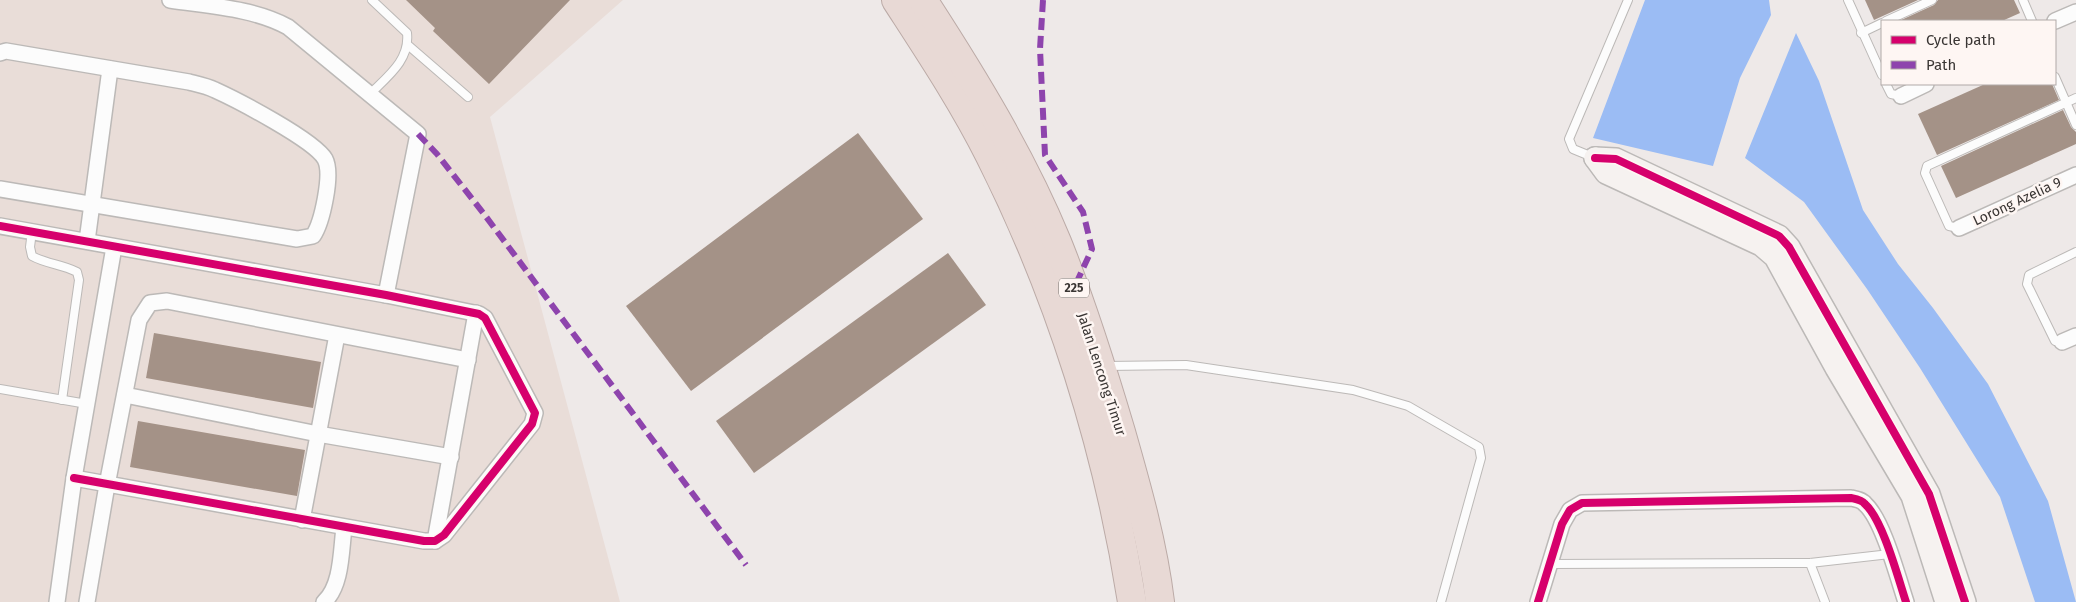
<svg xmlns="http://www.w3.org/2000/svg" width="2076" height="602" viewBox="0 0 2076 602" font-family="'Fira Sans',sans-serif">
<rect width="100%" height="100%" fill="#eee9e8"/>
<polygon fill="#e9ddd8" points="0,0 623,0 490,117 620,602 0,602"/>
<g fill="#9bbcf4">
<polygon points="1645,0 1769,0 1771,15 1740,78 1713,166 1593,138"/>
<polygon points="1796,33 1819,81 1863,210 1898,264 1933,308 1988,384 2048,501 2076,602 2035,602 2000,497 1920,368 1867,289 1804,202 1745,158"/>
</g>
<g fill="#a49287">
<polygon points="406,0 570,0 489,84 433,31 435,28"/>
<polygon points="1865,0 1918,0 1874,20"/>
<polygon points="1938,0 2014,0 2020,13 2002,21 1899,21 1934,5"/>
<polygon points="1985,84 2052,84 2059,100 1937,155 1918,114"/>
<polygon points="2063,110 2071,127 2076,132 2076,144 1956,198 1941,166"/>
<polygon points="858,133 923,219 691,391 626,306"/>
<polygon points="948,253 986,305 754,473 716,421"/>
<polygon points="154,333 321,362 313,408 146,378"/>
<polygon points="138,421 305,450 297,496 130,467"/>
</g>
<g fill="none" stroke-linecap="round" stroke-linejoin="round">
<g stroke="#bcb9b7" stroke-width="10">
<g id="lane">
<polyline points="1848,0 1882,75"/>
<polyline points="2023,0 2032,21"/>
<polyline points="1886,21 1932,0"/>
<polyline points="1861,33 1882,23"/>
<polyline points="409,46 468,97"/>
<polyline points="2055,77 2076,125"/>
<polyline points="1886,84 1891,94 1901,96"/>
<path d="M370,94c18,-18 40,-34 37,-61l-35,-33"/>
<polyline points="1595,158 1573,149 1569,139 1628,0"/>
<polyline points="1959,228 1949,226 1925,173 1927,166 2076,98"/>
<path d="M32,231l-2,16 2,9c14,8 30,8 45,16l2,8 -17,120"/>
<polyline points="2062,342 2055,341 2027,284 2029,275 2076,252"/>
<polyline points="1106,366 1186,365 1353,390 1408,406 1479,447 1481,458 1441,602"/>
<polyline points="0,389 87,404"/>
<polyline points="1810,563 1825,602"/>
<polyline points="1550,564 1810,563 1890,554"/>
</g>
</g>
<g stroke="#bcb9b7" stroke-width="18">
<g id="street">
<path d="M170,0c39,6 83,8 118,27l130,107 -32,161"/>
<polyline points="2055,21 2076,12"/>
<path d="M0,53l6,-2 183,31c8,2 18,4 26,8 22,10 99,50 110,69 8,15 -3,64 -12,77l-16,3 -297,-50"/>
<polyline points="1901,96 1926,84"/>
<polyline points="0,226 386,295 479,314 485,318 535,413 532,424 444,535 435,541 424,541 74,478"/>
<polyline points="1959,228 2076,175"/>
<polyline points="87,241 110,69"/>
<polyline points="2062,342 2076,336"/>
<polyline points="125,395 318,434 451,457"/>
<polyline points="302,520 337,335"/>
<polyline points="435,541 476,313"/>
<polyline points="57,602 74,478 114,247"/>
<polyline points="87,602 107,485 139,320 150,303 167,301 468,360"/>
<path d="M324,602c18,-16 17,-52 20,-74"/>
<path d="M1538,602l24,-78 8,-14 12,-7 269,-5c5,1 11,2 14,6 18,16 33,74 41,98"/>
</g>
</g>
<g stroke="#bcb9b7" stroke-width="24">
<g id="secondary">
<polyline points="1595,158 1616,159 1779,236 1789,247 1929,494 1965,602"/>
<polyline points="1595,158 1606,173 1761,245 1775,257 1836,368 1912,496 1946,602"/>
</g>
</g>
<g stroke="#bbaaa6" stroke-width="30">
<g id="highway">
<path d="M896,0c33,51 67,102 94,156 70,139 118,292 142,446"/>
<path d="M923,0c50,77 99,157 134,242 25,62 45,126 64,190 16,56 32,112 39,170"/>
</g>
</g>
<use href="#lane" stroke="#fcfcfc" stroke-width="8"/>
<use href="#street" stroke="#fcfcfc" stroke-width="15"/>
<use href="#secondary" stroke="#f6f2f0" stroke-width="21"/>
<use href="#highway" stroke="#e8d9d5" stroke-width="28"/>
<g stroke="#8e44ad" stroke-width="6" stroke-dasharray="12 6" stroke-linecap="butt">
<polyline points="1043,0 1040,49 1045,155 1083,212 1092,249 1074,288"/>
<polyline points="418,134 437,154 484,214 746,565"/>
</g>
<g stroke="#fef6f3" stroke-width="11">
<g id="cycleway">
<polyline points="1595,158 1616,159 1779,236 1789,247 1929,494 1965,602"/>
<polyline points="0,226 386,295 479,314 485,318 535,413 532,424 444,535 435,541 424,541 74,478"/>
<path d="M1538,602l24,-78 8,-14 12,-7 269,-5c5,1 11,2 14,6 18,16 33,74 41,98"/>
</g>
</g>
<use href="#cycleway" stroke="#d6006c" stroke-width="8"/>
</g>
<g text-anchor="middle" stroke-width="5" stroke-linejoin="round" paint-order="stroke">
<rect fill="#fef6f3" stroke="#75706d" stroke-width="1" x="1059" y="278.5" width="30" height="19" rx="4"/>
<g font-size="12" font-weight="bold" fill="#3a3634">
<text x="1074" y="292">225</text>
</g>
<g font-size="14" fill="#3a3634" stroke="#fef6f3">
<text transform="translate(2017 201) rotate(-25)" y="5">Lorong Azelia 9</text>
<text transform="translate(1102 374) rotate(72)" y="5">Jalan Lencong Timur</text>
</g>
</g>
<rect x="1881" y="20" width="175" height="65" fill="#fef6f3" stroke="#b0a9a7"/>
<rect x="1891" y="36" width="25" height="8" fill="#d6006c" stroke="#b0a9a7"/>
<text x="1926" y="45" font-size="15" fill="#3a3634">Cycle path</text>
<rect x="1891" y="61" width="25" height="8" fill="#8e44ad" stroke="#b0a9a7"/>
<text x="1926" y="70" font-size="15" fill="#3a3634">Path</text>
</svg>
